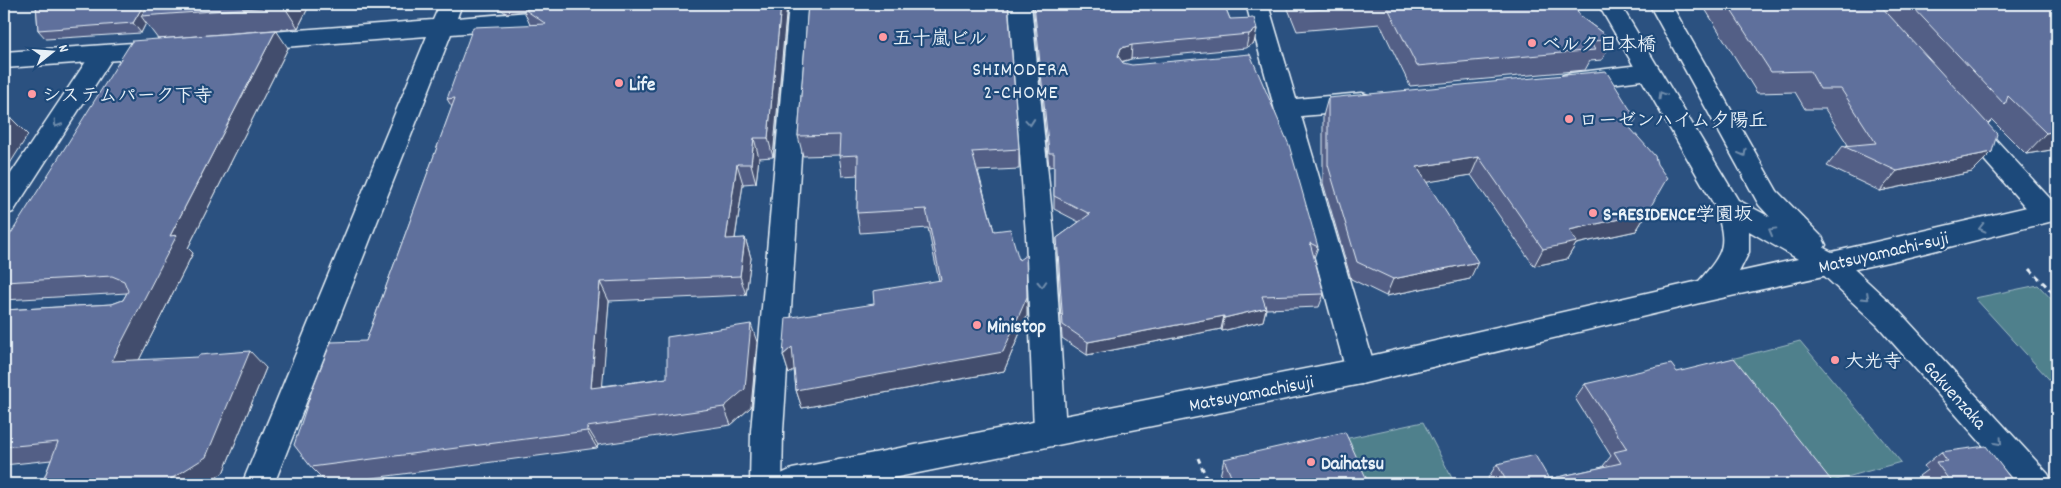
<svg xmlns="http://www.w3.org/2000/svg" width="2061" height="488" viewBox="0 0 2061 488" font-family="Dekko,'Klee One',sans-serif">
<rect width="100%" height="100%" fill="#2b5180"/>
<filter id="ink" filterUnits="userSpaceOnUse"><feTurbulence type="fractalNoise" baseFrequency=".02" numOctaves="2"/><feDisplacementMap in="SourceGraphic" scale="10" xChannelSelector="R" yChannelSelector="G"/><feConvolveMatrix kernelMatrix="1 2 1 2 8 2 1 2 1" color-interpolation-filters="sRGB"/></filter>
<g filter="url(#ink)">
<g fill="#4f808c" stroke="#9cb8c2">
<polygon points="2038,285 2057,305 2057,388 1975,298"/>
<polygon points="1800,341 1901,462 1822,484 1720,362"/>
<polygon points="1423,422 1455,484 1365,484 1344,439"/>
</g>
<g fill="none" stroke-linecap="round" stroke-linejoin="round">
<g stroke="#e8f1f8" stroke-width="3">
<g id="minor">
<polygon points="789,4 811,4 783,431 782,484 750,484 751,431"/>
<polygon points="1009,4 1031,4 1054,235 1066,431 1061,441 1050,445 1039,441 1034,431 1026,235"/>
<polygon points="1246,4 1268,4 1296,99 1362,93 1371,96 1374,102 1371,108 1362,111 1301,116 1376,371 1372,380 1361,384 1350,380 1346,371"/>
<polygon points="103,46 111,48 115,54 13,212 4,215 4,184 95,48"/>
<polygon points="1648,64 1657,66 1660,72 1657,78 1572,89 1563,87 1560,81 1563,75 1572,73"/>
<polygon points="1967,115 1976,118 2056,205 2057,208 2056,219 2046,222 2036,219 1958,130 1954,124 1958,118"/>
<polygon points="1830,253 1840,256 1897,309 2048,474 2053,484 2017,484 1877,325 1820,272 1816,264 1820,256"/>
</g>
</g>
<g stroke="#e8f1f8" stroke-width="3">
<g id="tertiary">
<polygon points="440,4 462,4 457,18 566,9 574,12 578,17 574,22 566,25 451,34 274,484 242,484 427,36 245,50 237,48 233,42 237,36 245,34 433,20"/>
<path d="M1598,4h22l118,196 32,17 -11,-12 -110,-201h22l106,187 45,46 4,8 -2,3 8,4 225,-52v20l-160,40 -189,41 -347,83 -498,100h-87l5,-10 11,-5 569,-111 338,-77c26,-30 28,-35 17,-73zM1749,231l49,28 -59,13 10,-20z"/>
<polygon points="162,41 170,43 174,49 170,55 162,57 4,68 4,52"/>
</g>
</g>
<g stroke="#e8f1f8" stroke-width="3" stroke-dasharray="5 4" stroke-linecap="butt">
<polyline points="2030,269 2057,297"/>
<polyline points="1198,458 1209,484"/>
</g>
<use href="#minor" fill="#1f4a7a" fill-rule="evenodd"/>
<use href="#tertiary" fill="#1f4a7a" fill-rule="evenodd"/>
</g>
<g fill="#525f86" stroke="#e8f1f8">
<polygon points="36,4 310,4 298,28 158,39 146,23 141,33 46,39 38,30"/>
<polygon points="493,4 787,4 773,157 759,158 756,183 743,184 735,239 745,238 751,258 746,295 609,301 602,386 667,378 757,342 751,407 731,425 598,445 597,448 328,484 311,467 366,341 452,107 447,99 530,25 524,11 506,13"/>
<polygon points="808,4 1019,149 1019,169 978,171 994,231 1027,297 1027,316 1004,371 802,408 796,390 794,368 789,374 783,355 874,304 939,281 928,228 860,233 857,213 858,175 842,176 839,155 803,156 798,136"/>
<polygon points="1034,4 1224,4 1230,19 1257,29 1254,43 1246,48 1131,59 1122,62 1318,247 1314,258 1324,294 1319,307 1266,309 1263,321 1222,331 1221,329 1087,355 1062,338 1057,251 1057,238 1079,222 1054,209 1054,166 1049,167 1034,13"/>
<polygon points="1286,4 1573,4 1581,17 1612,40 1602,60 1590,61 1585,70 1410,86 1380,24 1297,31"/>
<polygon points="1702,4 2057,4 2057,149 2026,154 1992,120 1988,124 1992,152 1972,172 1880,191 1827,166 1843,146 1848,145 1825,109 1805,109 1795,92 1757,93"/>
<polygon points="288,48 188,248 193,253 139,360 266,368 223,473 205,484 42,484 51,460 4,465 4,310 112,304 123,300 127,293 4,300 4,243"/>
<polygon points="1328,98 1636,119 1630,128 1647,213 1636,231 1576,244 1567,259 1534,266 1471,175 1426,182 1470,279 1386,296 1351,279 1323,183 1323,116"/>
<polygon points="1677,372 1834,484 1491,484 1488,478 1497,464 1549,479 1603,467 1603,466 1611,456 1575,398 1585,384"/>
<polygon points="1941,452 2015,484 1925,484 1919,476 1927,470 1924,466"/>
<polygon points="1224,459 1369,484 1223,484 1220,476"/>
</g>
<g fill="#424e6d" stroke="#e8f1f8">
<polygon points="144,4 157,4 141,16 146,23 141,33 133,23"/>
<polygon points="285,4 310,4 298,28 284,6"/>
<polygon points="781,4 787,4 773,157 768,138"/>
<polygon points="1257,29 1254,43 1246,48 1249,34"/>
<polygon points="276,30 288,48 188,248 193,253 130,378 112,361 170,236"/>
<polygon points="1132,45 1131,59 1120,62 1118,56 1121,48"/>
<polygon points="11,118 28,135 4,173 4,128"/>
<polygon points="2057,131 2057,149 2026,154 2046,133"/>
<polygon points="754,138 759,158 756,183 751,164"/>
<polygon points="1992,152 1972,172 1880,191 1897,171"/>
<polygon points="1479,157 1471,175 1410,185 1417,167"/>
<polygon points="737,164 743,184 732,258 726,239"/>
<polygon points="1647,213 1636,231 1576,244 1567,259 1534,266 1543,249 1569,230"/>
<polygon points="745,238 751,258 746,295 740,276"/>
<polygon points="1478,262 1470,279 1386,296 1393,279"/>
<polygon points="600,282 609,301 601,406 591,388"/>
<polygon points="1027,297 1027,316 1004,371 802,408 796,390"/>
<polygon points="1266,308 1263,321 1222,331 1224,318"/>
<polygon points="1224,316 1221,329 1087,355 1088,342"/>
<polygon points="751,324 757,342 751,407 731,425 724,407"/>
<polygon points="792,347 798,366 789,374 783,355"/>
<polygon points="250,351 266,368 223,473 205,484 163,484"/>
<polygon points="587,427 598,445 597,448 587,431"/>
</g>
<g fill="#5f6f9c" stroke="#e8f1f8">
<polygon points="36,4 144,4 133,23 38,30"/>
<polygon points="149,4 285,4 284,6 141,16"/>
<polygon points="597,4 781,4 768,138 754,138 751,164 737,164 726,239 745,238 740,276 600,282 591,388 667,378 667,337 751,324 745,389 724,407 587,427 587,431 311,467 294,445 312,390 331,342 366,341 455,98 447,99 473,27 546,24 524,9"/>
<polygon points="808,4 1008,4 1019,149 972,152 994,231 1010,229 1019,260 1026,255 1027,297 1003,352 796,390 792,347 783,355 786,318 874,304 873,291 941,280 926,209 857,213 858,155 839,156 840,135 798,136"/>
<polygon points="1034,4 1224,4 1230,19 1254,18 1257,29 1249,34 1132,45 1121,48 1118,56 1123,63 1132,65 1250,54 1289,145 1318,247 1310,243 1324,294 1262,296 1266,308 1224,318 1224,316 1088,342 1063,325 1057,238 1090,214 1054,196 1054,153 1049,153"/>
<polygon points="1298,4 1573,4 1581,17 1612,40 1590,41 1595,50 1417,66 1386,4 1301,11"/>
<polygon points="1727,4 1879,4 1997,134 1992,152 1897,171 1843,146 1876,143 1841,89 1820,89 1810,71 1771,72"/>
<polygon points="1910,4 2057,4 2057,131 2046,133 2008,96 2005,105"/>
<polygon points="276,30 170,236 177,235 112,361 198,357 199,355 250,351 206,457 163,484 42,484 58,442 4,447 4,310 112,304 123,300 128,291 124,281 112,276 4,282 4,243 5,243 132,41"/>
<polygon points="1606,71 1636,119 1623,120 1655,156 1657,164 1667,178 1647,213 1569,230 1577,242 1543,249 1479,157 1417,167 1478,262 1393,279 1357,262 1328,165 1328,98"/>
<polygon points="4,118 11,118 4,128"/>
<polygon points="1734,358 1834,484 1508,484 1497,464 1535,455 1549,479 1621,463 1614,452 1627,449 1585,384 1671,364 1677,372"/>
<polygon points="1345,432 1369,484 1234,484 1224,459"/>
<polygon points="1986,446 2015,484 1952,484 1936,462 1947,461 1941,452"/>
</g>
<defs><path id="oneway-chevron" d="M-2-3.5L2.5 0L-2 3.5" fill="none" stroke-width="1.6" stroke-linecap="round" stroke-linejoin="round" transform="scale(1.25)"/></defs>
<g stroke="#6f8dac">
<use href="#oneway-chevron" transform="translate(1662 95) rotate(-121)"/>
<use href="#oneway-chevron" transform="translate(1030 122) rotate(85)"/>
<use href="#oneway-chevron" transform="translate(57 124) rotate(123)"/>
<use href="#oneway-chevron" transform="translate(1743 153) rotate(61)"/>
<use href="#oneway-chevron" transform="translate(1982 228) rotate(166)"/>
<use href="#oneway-chevron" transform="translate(1772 231) rotate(-151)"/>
<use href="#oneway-chevron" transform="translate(1042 284) rotate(87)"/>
<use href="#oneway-chevron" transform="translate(1866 297) rotate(43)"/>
<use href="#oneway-chevron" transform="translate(1999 442) rotate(48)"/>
</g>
</g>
<g fill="#ff9aa2" stroke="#1f4a7a" stroke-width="2">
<circle cx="883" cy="37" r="5"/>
<circle cx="1532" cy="43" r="5"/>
<circle cx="619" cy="83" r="5"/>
<circle cx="32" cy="94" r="5"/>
<circle cx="1569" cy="119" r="5"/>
<circle cx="1593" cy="213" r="5"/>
<circle cx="977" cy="325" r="5"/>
<circle cx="1835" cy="360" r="5"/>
<circle cx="1311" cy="462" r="5"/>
</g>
<g text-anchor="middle" stroke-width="4.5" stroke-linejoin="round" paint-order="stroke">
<g font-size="19" font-weight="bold" fill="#e8f1f8" stroke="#1f4a7a" text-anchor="start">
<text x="893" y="44">五十嵐ビル</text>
<text x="1542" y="50">ベルク日本橋</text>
<text x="629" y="90">Life</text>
<text x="42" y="101">システムパーク下寺</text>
<text x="1579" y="126">ローゼンハイム夕陽丘</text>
<text x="1603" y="220">S-RESIDENCE学園坂</text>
<text x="987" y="332">Ministop</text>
<text x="1845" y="367">大光寺</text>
<text x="1321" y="469">Daihatsu</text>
</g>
<g font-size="19" fill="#e8f1f8" stroke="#1f4a7a">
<text transform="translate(1883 251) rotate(-13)" y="7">Matsuyamachi-suji</text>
<text transform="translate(1251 392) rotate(-11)" y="7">Matsuyamachisuji</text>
<text transform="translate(1956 394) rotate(48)" y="7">Gakuenzaka</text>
</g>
<g font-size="20" letter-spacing="1" fill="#e8f1f8" stroke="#1f4a7a">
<text x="1021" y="75">SHIMODERA<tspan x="1021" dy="23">2-CHOME</tspan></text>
</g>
</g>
<rect width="2061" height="488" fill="none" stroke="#1f4a7a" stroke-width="20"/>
<rect x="10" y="10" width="2041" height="468" fill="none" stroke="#e8f1f8" stroke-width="2" filter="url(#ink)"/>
<g transform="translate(52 52) rotate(73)" stroke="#1f4a7a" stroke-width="4" paint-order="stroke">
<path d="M0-4L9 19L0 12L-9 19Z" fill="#e8f1f8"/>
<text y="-8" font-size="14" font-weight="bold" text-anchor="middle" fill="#e8f1f8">N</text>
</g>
</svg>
